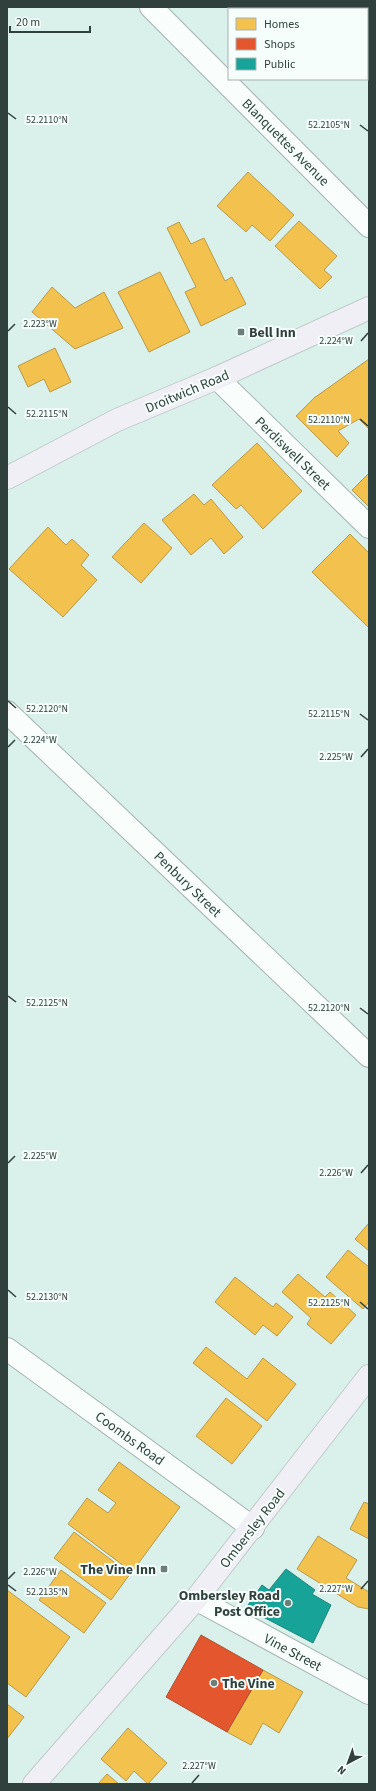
<svg xmlns="http://www.w3.org/2000/svg" width="376" height="1791" viewBox="0 0 376 1791" font-family="'Source Sans 3',sans-serif">
<rect width="100%" height="100%" fill="#daf0ea"/>
<g fill="#f2c14e" stroke="#b89a49">
<polygon points="248,172 294,215 270,241 252,225 246,232 217,206"/>
<polygon points="299,221 337,256 324,270 332,277 320,289 275,246"/>
<polygon points="179,222 191,244 204,238 225,281 232,277 246,304 201,326 185,292 196,287 167,228"/>
<polygon points="160,272 190,332 149,352 118,292"/>
<polygon points="52,287 75,308 104,292 123,328 75,349 32,312"/>
<polygon points="55,348 71,382 50,392 44,379 28,387 18,366"/>
<polygon points="369,359 369,429 359,419 338,431 349,443 337,457 296,416 314,398"/>
<polygon points="257,443 302,491 263,529 241,505 236,509 212,485"/>
<polygon points="369,473 369,507 352,490"/>
<polygon points="194,494 204,505 211,499 243,537 224,554 211,538 191,555 162,520"/>
<polygon points="144,523 172,548 141,583 112,557"/>
<polygon points="48,527 66,545 72,539 89,555 81,565 97,580 63,617 9,569"/>
<polygon points="350,534 369,553 369,628 312,572"/>
<polygon points="369,1223 369,1251 355,1239"/>
<polygon points="348,1250 369,1267 369,1302 363,1309 326,1277"/>
<polygon points="298,1274 325,1297 330,1292 356,1315 331,1344 307,1324 311,1318 282,1292"/>
<polygon points="235,1277 273,1307 276,1303 293,1317 277,1336 263,1325 255,1335 215,1302"/>
<polygon points="206,1347 247,1379 263,1358 296,1384 267,1421 193,1363"/>
<polygon points="226,1398 262,1426 232,1464 196,1436"/>
<polygon points="119,1462 180,1507 132,1572 68,1524 87,1498 108,1513 116,1503 98,1490"/>
<polygon points="364,1502 369,1504 369,1539 350,1529"/>
<polygon points="74,1532 130,1574 111,1600 54,1558"/>
<polygon points="318,1536 357,1560 346,1578 369,1592 369,1609 358,1607 297,1569"/>
<polygon points="61,1570 106,1603 84,1633 39,1600"/>
<polygon points="7,1590 70,1637 26,1697 7,1683"/>
<polygon points="263,1670 303,1692 279,1733 263,1723 251,1745 227,1732"/>
<polygon points="7,1704 24,1717 7,1739"/>
<polygon points="128,1728 167,1763 148,1784 134,1771 126,1781 101,1759"/>
<polygon points="107,1774 119,1784 98,1784"/>
</g>
<polygon fill="#e4572e" stroke="#ae5032" points="201,1635 263,1670 227,1732 166,1697"/>
<polygon fill="#17a398" stroke="#1e857c" points="286,1569 315,1590 312,1594 331,1605 313,1643 246,1608 262,1585 269,1590"/>
<g fill="none" stroke-linecap="round" stroke-linejoin="round">
<g stroke="#a3b4af" stroke-width="24">
<g id="minor">
<polyline points="151,7 369,226"/>
<polyline points="217,378 369,527"/>
<polyline points="7,712 369,1056"/>
<polyline points="7,1349 253,1528"/>
<polyline points="196,1599 369,1693"/>
</g>
</g>
<g stroke="#c0ccc9" stroke-width="24">
<g id="major">
<polyline points="7,478 117,420 217,378 369,308"/>
<polyline points="34,1784 196,1599 369,1376"/>
</g>
</g>
<use href="#minor" stroke="#f9fdfc" stroke-width="22"/>
<use href="#major" stroke="#f0eff5" stroke-width="22"/>
</g>
<path fill="none" stroke="#30403c" stroke-width="1.5" d="M8,113l8,6M360,125l8,6M8,331l7,-7M361,341l7,-8M8,407l8,7M360,419l8,7M8,701l8,7M360,714l8,6M8,747l7,-7M361,757l7,-8M8,996l8,6M360,1008l8,6M8,1163l7,-7M361,1173l7,-8M8,1290l8,7M360,1302l8,7M8,1579l7,-7M8,1585l8,6M361,1589l7,-8M192,1783l7,-8"/>
<g fill="#6c7e79" stroke="#f6fefc" stroke-width="1.5">
<rect x="237" y="328" width="8" height="8" rx="2"/>
<rect x="160" y="1565" width="8" height="8" rx="2"/>
<circle cx="288" cy="1603" r="4"/>
<circle cx="214" cy="1683" r="4"/>
</g>
<g text-anchor="middle" stroke-width="4" stroke-linejoin="round" paint-order="stroke">
<g font-size="14" fill="#30403c" stroke="#f6fefc">
<text transform="translate(286 142) rotate(45)" y="5">Blanquettes Avenue</text>
<text transform="translate(187 391) rotate(-23)" y="5">Droitwich Road</text>
<text transform="translate(293 453) rotate(44)" y="5">Perdiswell Street</text>
<text transform="translate(188 884) rotate(44)" y="5">Penbury Street</text>
<text transform="translate(130 1438) rotate(36)" y="5">Coombs Road</text>
<text transform="translate(252 1528) rotate(-52)" y="5">Ombersley Road</text>
<text transform="translate(293 1652) rotate(28)" y="5">Vine Street</text>
</g>
<g font-size="14" font-weight="bold" fill="#30403c" stroke="#f6fefc" text-anchor="start">
<text x="249" y="337">Bell Inn</text>
<text x="156" y="1574" text-anchor="end">The Vine Inn</text>
<text x="280" y="1600" text-anchor="end">Ombersley Road<tspan x="280" dy="16">Post Office</tspan></text>
<text x="222" y="1688">The Vine</text>
</g>
</g>
<g font-size="10" text-anchor="middle" fill="#30403c" stroke="#f6fefc" stroke-width="4" stroke-linejoin="round" paint-order="stroke">
<text x="47" y="123">52.2110°N</text>
<text x="329" y="128">52.2105°N</text>
<text x="40" y="327">2.223°W</text>
<text x="336" y="344">2.224°W</text>
<text x="47" y="417">52.2115°N</text>
<text x="329" y="423">52.2110°N</text>
<text x="47" y="712">52.2120°N</text>
<text x="329" y="717">52.2115°N</text>
<text x="40" y="743">2.224°W</text>
<text x="336" y="760">2.225°W</text>
<text x="47" y="1006">52.2125°N</text>
<text x="329" y="1011">52.2120°N</text>
<text x="40" y="1159">2.225°W</text>
<text x="336" y="1176">2.226°W</text>
<text x="47" y="1300">52.2130°N</text>
<text x="329" y="1306">52.2125°N</text>
<text x="40" y="1575">2.226°W</text>
<text x="336" y="1592">2.227°W</text>
<text x="47" y="1595">52.2135°N</text>
<text x="199" y="1769">2.227°W</text>
</g>
<rect width="376" height="1791" fill="none" stroke="#30403c" stroke-width="16"/>
<rect x="228" y="8" width="140" height="72" fill="#f6fefc" stroke="#a7b2af"/>
<rect x="236" y="18" width="20" height="12" fill="#f2c14e" stroke="#a7b2af"/>
<text x="264" y="28" font-size="12" fill="#30403c">Homes</text>
<rect x="236" y="38" width="20" height="12" fill="#e4572e" stroke="#a7b2af"/>
<text x="264" y="48" font-size="12" fill="#30403c">Shops</text>
<rect x="236" y="58" width="20" height="12" fill="#17a398" stroke="#a7b2af"/>
<text x="264" y="68" font-size="12" fill="#30403c">Public</text>
<g transform="translate(348 1763) rotate(221)" stroke="#f6fefc" stroke-width="3" paint-order="stroke">
<path d="M0-3L7 15L0 10L-7 15Z" fill="#30403c"/>
<text y="-6" font-size="11" font-weight="bold" text-anchor="middle" fill="#30403c">N</text>
</g>
<path d="M10 26v6h80v-6" fill="none" stroke="#30403c" stroke-width="2"/>
<text x="16" y="26" font-size="12" fill="#30403c" stroke="#f6fefc" stroke-width="3" paint-order="stroke">20 m</text>
</svg>
